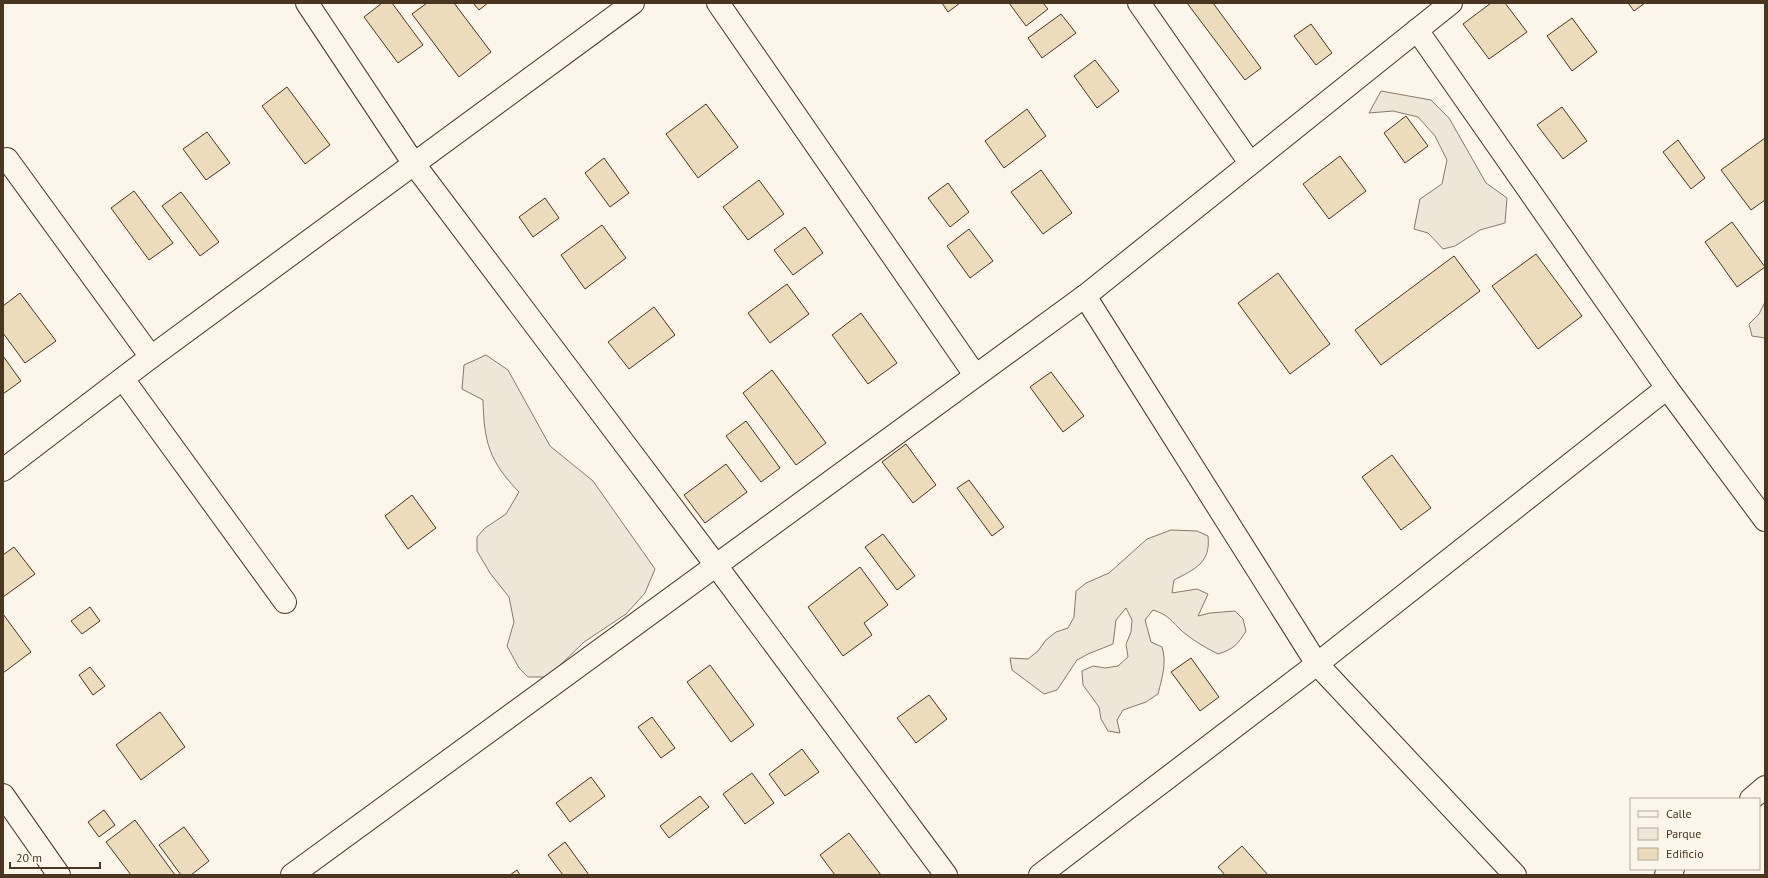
<svg xmlns="http://www.w3.org/2000/svg" width="1768" height="878" viewBox="0 0 1768 878" font-family="'PT Sans',sans-serif">
<rect width="100%" height="100%" fill="#fbf6e9"/>
<g fill="#ede6d9" stroke="#887966">
<polygon points="1381,91 1431,100 1449,118 1486,183 1507,198 1505,223 1480,230 1455,246 1443,249 1428,233 1414,229 1420,199 1442,184 1447,160 1435,136 1418,117 1393,111 1369,113"/>
<polygon points="1765,302 1765,338 1752,336 1749,324 1759,314"/>
<path d="M486,355l22,15 42,76 43,35 62,88 -10,24 -19,21 -42,28 -36,35h-20l-9,-9 -12,-22 7,-24 -5,-25 -19,-24 -13,-22v-14l8,-9 21,-14 13,-22c-30,-31 -35,-50 -36,-92l-21,-11 2,-24z"/>
<path d="M1171,530l26,1 11,5c3,27 -13,33 -34,44l-2,13 25,-4 11,5 -10,22 12,-3 25,-2 8,8 3,12c-8,13 -12,18 -28,23 -12,-6 -24,-13 -35,-22 -12,-11 -14,-17 -30,-22l-8,10 6,22 11,5c5,16 0,31 -4,47l-12,8 -23,8 -6,10 3,13 -12,-2 -7,-12 -2,-12 -16,-22 -1,-14 11,-5 12,2 13,-2 10,-9 -2,-13 5,-12 1,-12 -6,-12 -10,12 -3,24 -25,10 -11,6 -20,30 -13,4 -32,-24 -2,-12 18,1 10,-8 8,-11 10,-8 12,-4 6,-11 2,-26 10,-8 23,-10 38,-34z"/>
</g>
<g fill="#ecdcbc" stroke="#4a3520">
<polygon points="382,3 392,3 423,45 398,63 364,17"/>
<polygon points="427,3 454,3 491,52 459,77 412,14"/>
<polygon points="473,3 488,3 479,10"/>
<polygon points="942,3 960,3 948,12"/>
<polygon points="1009,3 1043,3 1048,9 1026,26"/>
<polygon points="1187,3 1213,3 1261,68 1245,80"/>
<polygon points="1491,3 1505,3 1527,32 1489,59 1463,24"/>
<polygon points="1628,3 1645,3 1634,11"/>
<polygon points="1061,14 1076,33 1042,58 1028,38"/>
<polygon points="1572,18 1597,52 1572,71 1547,36"/>
<polygon points="1311,24 1332,53 1316,65 1294,36"/>
<polygon points="1095,60 1119,91 1097,108 1074,76"/>
<polygon points="287,87 330,145 305,164 262,106"/>
<polygon points="706,104 738,147 698,178 666,134"/>
<polygon points="1562,107 1587,141 1563,159 1537,125"/>
<polygon points="1027,109 1046,136 1004,168 985,141"/>
<polygon points="1406,116 1428,146 1405,163 1384,133"/>
<polygon points="207,132 230,163 206,180 183,149"/>
<polygon points="1765,138 1765,200 1751,210 1721,170"/>
<polygon points="1678,140 1705,178 1691,189 1663,152"/>
<polygon points="1340,156 1366,191 1329,219 1303,184"/>
<polygon points="604,158 629,193 610,207 585,173"/>
<polygon points="1041,170 1072,213 1043,234 1011,192"/>
<polygon points="759,180 784,214 748,240 723,207"/>
<polygon points="948,183 969,212 950,227 928,198"/>
<polygon points="134,191 173,243 149,260 111,208"/>
<polygon points="181,192 219,242 200,256 162,206"/>
<polygon points="545,198 559,218 533,237 519,217"/>
<polygon points="1732,222 1765,267 1737,287 1705,242"/>
<polygon points="602,225 626,258 585,289 561,255"/>
<polygon points="805,227 823,253 793,275 774,250"/>
<polygon points="969,229 993,261 970,278 947,246"/>
<polygon points="1536,254 1582,316 1538,349 1492,286"/>
<polygon points="1454,256 1480,291 1381,365 1355,330"/>
<polygon points="1278,273 1330,344 1290,374 1238,303"/>
<polygon points="787,284 809,314 770,343 748,313"/>
<polygon points="20,293 56,341 25,363 3,333 3,306"/>
<polygon points="654,307 675,335 629,369 608,342"/>
<polygon points="861,313 897,363 868,384 832,335"/>
<polygon points="3,356 21,381 3,394"/>
<polygon points="772,370 826,443 796,465 743,393"/>
<polygon points="1051,372 1084,416 1063,432 1030,387"/>
<polygon points="746,421 780,468 761,482 726,436"/>
<polygon points="906,444 936,485 913,503 882,462"/>
<polygon points="1392,455 1431,508 1401,530 1362,477"/>
<polygon points="726,464 747,492 705,523 684,495"/>
<polygon points="969,480 1004,527 992,536 957,488"/>
<polygon points="412,495 436,528 408,549 385,516"/>
<polygon points="883,534 915,576 897,590 865,547"/>
<polygon points="14,547 35,574 3,597 3,555"/>
<polygon points="860,567 888,605 864,623 872,635 843,656 808,607"/>
<polygon points="90,607 100,621 82,634 71,621"/>
<polygon points="3,614 31,652 3,673"/>
<polygon points="1191,658 1219,697 1200,711 1171,672"/>
<polygon points="710,665 754,725 731,742 687,682"/>
<polygon points="90,667 105,686 93,695 79,675"/>
<polygon points="929,695 947,719 916,743 897,718"/>
<polygon points="160,712 185,747 141,780 116,745"/>
<polygon points="652,717 675,748 661,758 638,727"/>
<polygon points="802,749 819,772 785,796 769,774"/>
<polygon points="752,773 774,803 745,824 723,794"/>
<polygon points="591,777 605,796 570,822 556,803"/>
<polygon points="700,796 709,807 669,838 660,826"/>
<polygon points="104,810 115,825 99,837 88,822"/>
<polygon points="135,820 175,875 131,875 106,842"/>
<polygon points="184,827 209,861 191,875 181,875 159,845"/>
<polygon points="849,833 881,875 835,875 820,855"/>
<polygon points="565,842 589,875 563,875 548,855"/>
<polygon points="1242,846 1268,875 1225,875 1218,867"/>
<polygon points="517,870 520,875 510,875"/>
</g>
<g fill="none" stroke-linecap="round" stroke-linejoin="round">
<g stroke="#4a3520" stroke-width="24">
<g id="minor">
<polyline points="307,3 414,164 715,564 946,875"/>
<polyline points="718,3 975,375"/>
<polyline points="1139,3 1250,163"/>
<polyline points="1417,30 1667,388 1765,520"/>
<polyline points="7,159 151,357"/>
<polyline points="1085,296 1317,664 1515,875"/>
<polyline points="123,379 285,602"/>
<polyline points="3,470 151,357 633,3"/>
<polyline points="3,795 59,875"/>
<polyline points="1751,799 1765,787"/>
<polyline points="292,875 1085,296 1451,3"/>
<polyline points="1040,875 1317,664 1667,388"/>
<polyline points="1666,875 1673,869"/>
</g>
</g>
<use href="#minor" stroke="#fbf6e9" stroke-width="22"/>
</g>
<rect width="1768" height="878" fill="none" stroke="#4a3520" stroke-width="8"/>
<rect x="1630" y="798" width="130" height="72" fill="#fbf6e9" stroke="#b4a999"/>
<rect x="1638" y="811" width="20" height="6" fill="#fbf6e9" stroke="#b4a999"/>
<text x="1666" y="818" font-size="12" fill="#4a3520">Calle</text>
<rect x="1638" y="828" width="20" height="12" fill="#ede6d9" stroke="#b4a999"/>
<text x="1666" y="838" font-size="12" fill="#4a3520">Parque</text>
<rect x="1638" y="848" width="20" height="12" fill="#ecdcbc" stroke="#b4a999"/>
<text x="1666" y="858" font-size="12" fill="#4a3520">Edificio</text>
<path d="M10 862v6h90v-6" fill="none" stroke="#4a3520" stroke-width="2"/>
<text x="16" y="862" font-size="12" fill="#4a3520" stroke="#fbf6e9" stroke-width="3" paint-order="stroke">20 m</text>
</svg>
